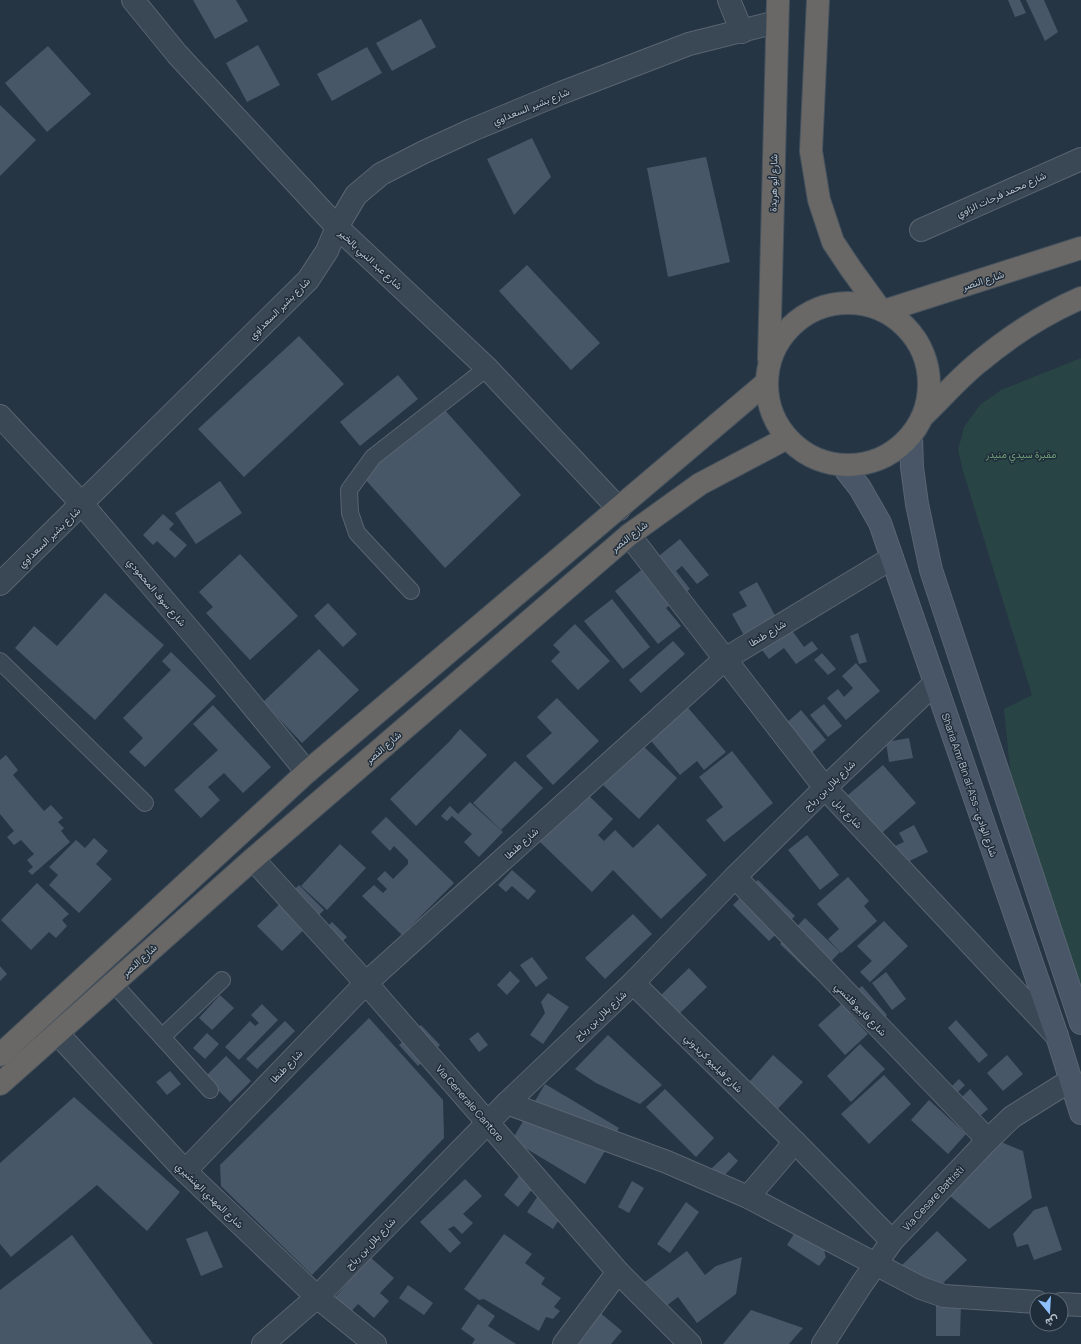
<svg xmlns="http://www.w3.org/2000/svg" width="1081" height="1344" viewBox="0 0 1081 1344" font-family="Manrope,Vazirmatn,sans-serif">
<rect width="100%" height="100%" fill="#263544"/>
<polygon fill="#284445" points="1081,358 1081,995 1013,800 1004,709 1032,695 963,471 958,450 964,427 980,405 1001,390"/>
<g fill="#485768">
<polygon points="193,0 236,0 248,21 215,39"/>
<polygon points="1008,0 1020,0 1026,13 1015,17"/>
<polygon points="1026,0 1044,0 1058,32 1045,41"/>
<polygon points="421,19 436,47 392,71 376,43"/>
<polygon points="258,45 280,85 247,102 226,63"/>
<polygon points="48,46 91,94 47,132 5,83"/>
<polygon points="367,47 382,73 332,101 317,74"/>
<polygon points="0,105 36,140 0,176"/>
<polygon points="532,138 551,177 514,215 487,159"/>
<polygon points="706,157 730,262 668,277 647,168"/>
<polygon points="527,265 600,343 571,370 499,291"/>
<polygon points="299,336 344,384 244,477 198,429"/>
<polygon points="398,375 418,399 360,446 340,422"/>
<polygon points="443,408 521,495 445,568 363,477"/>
<polygon points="220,481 242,513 196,544 175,513"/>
<polygon points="163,514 174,524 169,529 187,545 175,558 157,541 153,545 143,535"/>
<polygon points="680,539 709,575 697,584 682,566 676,571 690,589 666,608 681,626 658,644 615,591"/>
<polygon points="240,554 298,616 250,660 206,613 213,607 199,592"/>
<polygon points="757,582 778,621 746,639 732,614 747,606 739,592"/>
<polygon points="105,593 164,645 95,720 15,648 34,626 57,646"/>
<polygon points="612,599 650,647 623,669 584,621"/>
<polygon points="328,603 357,634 343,647 314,616"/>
<polygon points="575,624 610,661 578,690 551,661 560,652 553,645"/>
<polygon points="791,629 804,647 812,641 818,649 796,664 784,648 769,659 762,650"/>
<polygon points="858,633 867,662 859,664 850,636"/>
<polygon points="673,641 685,654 641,693 629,680"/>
<polygon points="319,649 359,690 302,743 263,702"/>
<polygon points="171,652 216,696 145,767 129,752 143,738 123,718 171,670 162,661"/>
<polygon points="822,653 836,669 828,675 814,660"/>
<polygon points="856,663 880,691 846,720 827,698 838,689 844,697 853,688 842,676"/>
<polygon points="557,698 599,741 553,785 526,756 552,733 537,717"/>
<polygon points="684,703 726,752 704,770 697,761 680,775 646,735"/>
<polygon points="824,704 842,726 828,737 810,715"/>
<polygon points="213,705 271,767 243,793 224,773 208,787 220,800 201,818 174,790 218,750 193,724"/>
<polygon points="801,710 826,740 809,755 784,725"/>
<polygon points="460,729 487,755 416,826 390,799 449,742"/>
<polygon points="909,738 913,758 889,762 886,742"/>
<polygon points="641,744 677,778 639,819 603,785"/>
<polygon points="732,751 773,803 724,842 706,820 723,807 699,777"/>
<polygon points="6,755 18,770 13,775 44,811 51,805 63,818 58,822 64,828 61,831 70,842 32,875 28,871 33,867 27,860 34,854 21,840 14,845 7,837 14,831 0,814 0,760"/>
<polygon points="515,761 543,788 501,830 473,803"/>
<polygon points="883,765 916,803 875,839 841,801"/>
<polygon points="586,793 613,819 598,835 604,841 615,830 633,848 658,824 707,875 661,919 613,870 592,892 539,841"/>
<polygon points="470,802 503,832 479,857 464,842 472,834 452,816 447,821 441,816 450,806 458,814"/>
<polygon points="386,817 454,883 402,935 362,896 374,885 383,893 387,889 377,879 385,871 393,879 408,864 408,860 394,846 390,851 371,832"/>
<polygon points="914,825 928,852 893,869 884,851 904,842 899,833"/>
<polygon points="807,835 839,875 820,890 788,850"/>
<polygon points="94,838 108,851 96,864 112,879 79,913 49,885 58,875 49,867 76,840 85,848"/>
<polygon points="340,844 366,868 327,910 301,886"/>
<polygon points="512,870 536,891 528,900 512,886 506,892 498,885"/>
<polygon points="848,877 869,901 864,906 877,921 841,953 828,939 839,929 817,904"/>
<polygon points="758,880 795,916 769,941 733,905"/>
<polygon points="37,883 69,914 62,920 67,926 56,938 49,932 31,950 1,920"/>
<polygon points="299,885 324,910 282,951 257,926"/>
<polygon points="633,914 652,934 605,979 585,958"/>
<polygon points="805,918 840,952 815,978 780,944"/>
<polygon points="884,921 908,946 870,982 860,972 872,961 857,946"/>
<polygon points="332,922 347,937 328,956 313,941"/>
<polygon points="532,957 548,978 536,987 520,965"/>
<polygon points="0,966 7,974 0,981"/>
<polygon points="689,968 707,987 678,1015 660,996"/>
<polygon points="510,971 520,981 507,995 497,985"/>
<polygon points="886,972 906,999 892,1010 872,983"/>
<polygon points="862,986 887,1015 873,1028 847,999"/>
<polygon points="548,993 569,1007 543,1044 530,1035 545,1013 541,1002"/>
<polygon points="220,995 234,1008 212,1030 199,1018"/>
<polygon points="845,1001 853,1010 850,1014 868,1034 845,1055 818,1025"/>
<polygon points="262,1004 278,1020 239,1060 225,1047 250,1021 255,1026 259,1023 251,1015"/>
<polygon points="369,1018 443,1100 444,1138 312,1275 221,1186 220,1165"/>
<polygon points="956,1020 988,1055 979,1063 948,1028"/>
<polygon points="285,1021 295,1031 257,1069 246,1059"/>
<polygon points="421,1025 440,1045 418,1066 399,1045"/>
<polygon points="478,1032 488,1045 479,1052 469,1039"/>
<polygon points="207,1033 219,1044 205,1059 193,1048"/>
<polygon points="608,1035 662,1085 640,1104 596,1083 575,1069"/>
<polygon points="860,1044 885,1069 851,1102 827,1076"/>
<polygon points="773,1055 803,1082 773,1114 744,1088"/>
<polygon points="1007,1055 1023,1074 1003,1091 987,1073"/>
<polygon points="226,1056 251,1081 230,1102 205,1077"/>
<polygon points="170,1071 181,1084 167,1095 156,1082"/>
<polygon points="884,1075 911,1104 869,1144 841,1114"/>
<polygon points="959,1079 965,1085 956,1094 961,1098 970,1089 988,1109 971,1124 943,1095"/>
<polygon points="545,1084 619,1128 585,1184 512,1140"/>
<polygon points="665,1089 714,1138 696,1157 646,1107"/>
<polygon points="74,1097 180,1192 147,1231 97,1185 11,1257 0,1244 0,1163"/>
<polygon points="929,1100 966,1134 948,1154 911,1120"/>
<polygon points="1001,1142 1023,1151 1032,1198 989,1229 950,1196"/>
<polygon points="729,1152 738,1161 722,1178 712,1168"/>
<polygon points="519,1176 534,1187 518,1207 504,1195"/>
<polygon points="465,1179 482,1196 463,1214 473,1223 462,1234 454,1226 448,1229 461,1243 450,1253 420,1222"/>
<polygon points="632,1181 644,1188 629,1213 618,1207"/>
<polygon points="540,1193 566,1209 553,1229 527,1212"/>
<polygon points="686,1202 699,1212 670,1253 657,1244"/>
<polygon points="1047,1206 1062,1250 1034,1260 1028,1244 1017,1247 1013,1234 1034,1210"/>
<polygon points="799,1226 828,1245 824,1250 826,1257 819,1266 787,1245"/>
<polygon points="207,1231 223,1267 201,1276 186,1239"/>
<polygon points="937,1231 967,1260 940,1286 900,1267"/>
<polygon points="504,1234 532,1254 525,1263 545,1278 541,1284 561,1298 554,1307 560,1311 553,1319 546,1317 539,1331 484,1299 479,1300 464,1289"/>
<polygon points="72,1235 153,1344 0,1344 0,1290"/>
<polygon points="687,1251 705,1275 716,1266 742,1257 736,1294 697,1323 678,1297 661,1310 642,1284"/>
<polygon points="370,1257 394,1278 380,1293 389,1301 374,1318 358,1304 345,1318 329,1304"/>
<polygon points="408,1285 433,1303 424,1315 399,1298"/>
<polygon points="478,1304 495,1316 488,1326 516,1344 472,1344 475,1339 461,1329"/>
<polygon points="936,1304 961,1305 960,1336 936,1336"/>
<polygon points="751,1310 803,1328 789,1344 723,1344"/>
<polygon points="598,1311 622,1331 611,1344 571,1344"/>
</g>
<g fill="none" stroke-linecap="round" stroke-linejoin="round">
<g stroke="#596571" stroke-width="18">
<g id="service">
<polyline points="411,591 357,533 350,513 349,490 373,457 487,368"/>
<polyline points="0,661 145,803"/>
<polyline points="113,983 210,1090"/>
<polyline points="162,1037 222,980"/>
</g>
</g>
<g stroke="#596571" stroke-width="24">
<g id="minor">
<polyline points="133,0 177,54 337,227 487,368 619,509"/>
<polyline points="729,0 742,32"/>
<polyline points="921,230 1081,159"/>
<polyline points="0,416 82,504 209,653 307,772"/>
<polyline points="629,535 825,788 1057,1036"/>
<polyline points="0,584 308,280 327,251 337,227 356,195 381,174 424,152 472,130 561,93 689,44 776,22"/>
<polyline points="253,859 366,983 618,1272 690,1344"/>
<polyline points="735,877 988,1140"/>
<polyline points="633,983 795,1142 892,1241"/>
<polyline points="57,1033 185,1171 317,1297 375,1344"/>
<polyline points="507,1103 667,1162 748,1197 921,1288 944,1296 1037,1302"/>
<polyline points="185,1171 366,983 725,659 892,558"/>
<polyline points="748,1197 795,1142"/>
<polyline points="1061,1304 1081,1305"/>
<polyline points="263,1344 317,1297 507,1103 633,983 735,877 825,788 935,683"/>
<polyline points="564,1344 618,1272"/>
<polyline points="823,1344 861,1285 892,1241 988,1140 1012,1117 1071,1080"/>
</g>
</g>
<g stroke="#596571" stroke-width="24">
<g id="secondary">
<polyline points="911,437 912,467 917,504 931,570 1081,1023"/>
<polyline points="842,465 860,488 880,523 1057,1036 1081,1113"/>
</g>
</g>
<g stroke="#45525e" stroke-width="24">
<g id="trunk">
<polyline points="818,0 811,151 819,200 833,242 851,269 880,309"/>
<circle cx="848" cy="384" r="81"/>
<polyline points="884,311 1081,248"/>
<polyline points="769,359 778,0"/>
<path d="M924,415c18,-17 35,-37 55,-53 31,-26 65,-48 102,-64"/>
<polyline points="0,1055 307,772 766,383"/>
<polyline points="0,1084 253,859 629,535 700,484 787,438"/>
</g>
</g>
<use href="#service" stroke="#3a4754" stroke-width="16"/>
<use href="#minor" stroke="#3a4754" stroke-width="22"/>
<use href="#secondary" stroke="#485667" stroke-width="22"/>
<use href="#trunk" stroke="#6a6866" stroke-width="22"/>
</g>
<g text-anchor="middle" stroke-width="3" stroke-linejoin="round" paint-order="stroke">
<g font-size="10" fill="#b8c2cd" stroke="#1f2c39">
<text transform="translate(531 106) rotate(-22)" y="4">شارع بشير السعداوي</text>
<text transform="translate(773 183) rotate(-89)" y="4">شارع أبو هريدة</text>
<text transform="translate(1001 194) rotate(-24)" y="4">شارع محمد فرحات الزاوي</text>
<text transform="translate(371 259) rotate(43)" y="4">شارع عبد النبي بالخير</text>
<text transform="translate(983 280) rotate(-18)" y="4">شارع النصر</text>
<text transform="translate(279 308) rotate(-45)" y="4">شارع بشير السعداوي</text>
<text transform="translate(629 536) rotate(-38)" y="4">شارع النصر</text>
<text transform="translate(49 537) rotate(-44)" y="4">شارع بشير السعداوي</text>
<text transform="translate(157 592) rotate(50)" y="4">شارع سوف المحمودي</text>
<text transform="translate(767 633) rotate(-31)" y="4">شارع طنطا</text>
<text transform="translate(383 747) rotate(-41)" y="4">شارع النصر</text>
<text transform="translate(829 785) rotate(-44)" y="4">شارع بلال بن رباح</text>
<text transform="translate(970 785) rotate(71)" y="4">Sharia Amr Bin al-A'ss - شارع الوادي</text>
<text transform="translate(848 813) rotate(47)" y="4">شارع بابل</text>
<text transform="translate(521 843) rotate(-42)" y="4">شارع طنطا</text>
<text transform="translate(139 960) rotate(-42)" y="4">شارع النصر</text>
<text transform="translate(861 1009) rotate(46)" y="4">شارع فابيو فلتسي</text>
<text transform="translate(600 1015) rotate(-43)" y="4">شارع بلال بن رباح</text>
<text transform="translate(714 1063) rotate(45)" y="4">شارع فيليبو كريدوني</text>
<text transform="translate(286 1066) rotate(-46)" y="4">شارع طنطا</text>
<text transform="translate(470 1103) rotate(49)" y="4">Via Generale Cantore</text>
<text transform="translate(210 1195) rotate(44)" y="4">شارع المهدي الهنشيري</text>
<text transform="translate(933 1198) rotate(-47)" y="4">Via Cesare Battisti</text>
<text transform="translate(370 1243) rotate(-46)" y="4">شارع بلال بن رباح</text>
</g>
<g font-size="10" fill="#6e9f76" stroke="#1f2c39">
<text x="1021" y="458">مقبرة سيدي منيدر</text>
</g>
</g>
<g transform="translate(1049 1312) rotate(162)"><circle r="19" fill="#1f2c39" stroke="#5c6874"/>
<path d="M0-3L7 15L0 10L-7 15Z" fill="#8ec0fd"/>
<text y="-6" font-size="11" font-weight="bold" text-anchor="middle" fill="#b8c2cd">ش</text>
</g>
</svg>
